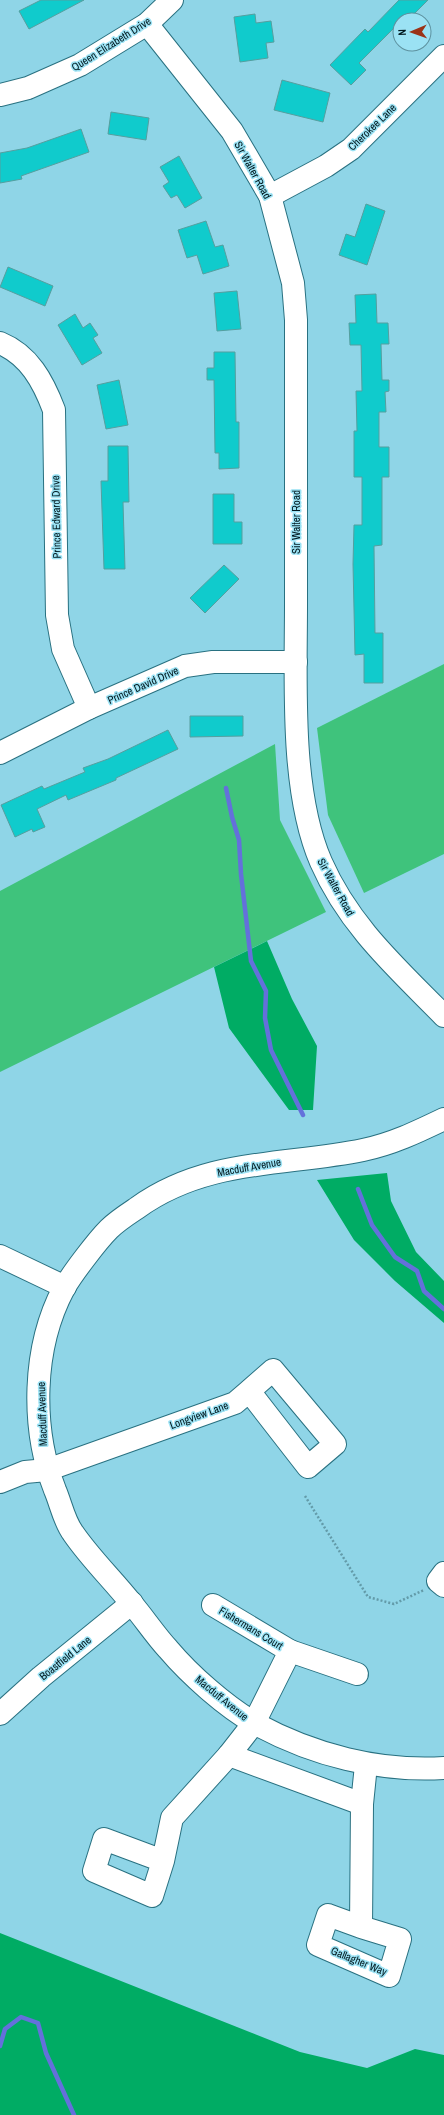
<svg xmlns="http://www.w3.org/2000/svg" width="444" height="2115" viewBox="0 0 444 2115" font-family="'Archivo Narrow',sans-serif">
<rect width="100%" height="100%" fill="#8fd5e7"/>
<g fill="#3fc37c">
<polygon points="444,664 444,854 364,893 328,815 317,728"/>
<polygon points="275,744 280,820 326,912 0,1072 0,891"/>
</g>
<g fill="#00ac64">
<polygon points="267,941 292,999 317,1046 313,1110 289,1110 229,1028 214,967"/>
<polygon points="387,1173 391,1201 416,1252 444,1281 444,1323 395,1281 354,1240 317,1180"/>
<polygon points="0,1933 300,2052 367,2068 415,2049 444,2055 444,2115 0,2115"/>
</g>
<g fill="none" stroke-linecap="round" stroke-linejoin="round">
<g stroke="#6470db" stroke-width="4.5">
<polyline points="226,788 232,817 239,840 241,874 251,961 266,991 265,1018 271,1050 303,1115"/>
<polyline points="358,1189 372,1225 395,1257 417,1271 424,1291 444,1309"/>
<polyline points="0,2046 5,2029 21,2017 38,2023 46,2053 74,2115"/>
</g>
</g>
<g fill="#10cbcc" stroke="#559f9f">
<polygon points="41,0 84,0 29,29 19,11"/>
<polygon points="399,0 428,0 408,20 400,20 400,22 359,63 366,70 351,85 330,65 365,29 368,32"/>
<polygon points="255,14 256,23 271,21 274,42 266,43 268,58 240,62 234,17"/>
<polygon points="282,80 330,93 323,122 274,110"/>
<polygon points="111,112 149,118 146,140 108,134"/>
<polygon points="81,129 89,152 21,176 22,179 0,183 0,153 27,148"/>
<polygon points="179,156 202,198 185,208 177,195 171,198 163,186 169,182 160,167"/>
<polygon points="366,204 385,211 367,265 339,255 346,234 355,237"/>
<polygon points="206,221 215,247 223,245 229,266 203,274 197,255 187,258 178,230"/>
<polygon points="8,267 53,286 45,306 0,287"/>
<polygon points="237,291 241,329 217,331 214,293"/>
<polygon points="376,294 377,323 388,323 389,344 381,344 382,380 389,380 389,391 385,392 386,412 379,412 379,447 389,447 389,477 382,477 382,545 374,546 375,633 383,633 383,683 364,683 364,654 355,655 353,564 354,525 362,525 362,477 354,477 354,431 357,431 356,391 362,391 361,345 350,345 349,323 356,323 355,295"/>
<polygon points="75,314 83,328 90,323 98,335 93,338 102,353 82,365 58,325"/>
<polygon points="214,352 235,352 236,422 239,422 239,468 219,469 219,453 215,453 214,380 207,380 207,368 214,368"/>
<polygon points="119,380 128,425 106,429 97,385"/>
<polygon points="108,446 128,446 129,502 123,502 125,569 104,569 101,481 108,481"/>
<polygon points="213,494 234,494 234,522 242,522 242,544 213,544"/>
<polygon points="224,565 239,579 205,613 190,598"/>
<polygon points="190,716 243,716 243,736 190,737"/>
<polygon points="168,730 178,749 116,778 116,780 68,800 66,795 37,809 45,827 33,832 32,829 15,837 1,805 42,786 44,789 85,772 83,768 108,759"/>
</g>
<g fill="none" stroke-linecap="round" stroke-linejoin="round">
<g stroke="#297181" stroke-width="24">
<g id="minor">
<path d="M147,24l85,107 38,65 23,87 3,37c0,94 0,189 0,284 0,78 -6,187 25,258 28,64 76,106 123,154"/>
<polyline points="0,95 28,88 80,65 147,24 172,0"/>
<polyline points="270,196 326,166 351,149 444,56"/>
<path d="M0,343c29,12 43,38 54,67l3,205 6,34 26,59"/>
<polyline points="0,753 89,708 185,666 213,662 296,662"/>
<path d="M444,1119c-27,13 -52,25 -81,31 -78,16 -157,8 -226,58 -9,6 -20,13 -28,21 -12,12 -37,45 -45,59 -32,60 -33,140 -9,202 6,14 9,31 18,43 17,25 40,47 59,71 12,14 23,31 36,45 22,26 58,58 88,75 57,31 123,48 188,44"/>
<polyline points="0,1256 65,1287"/>
<polyline points="0,1482 25,1472 47,1470 235,1403 249,1391 308,1467 335,1444 273,1370 249,1391"/>
<polyline points="444,1573 438,1581 444,1586"/>
<polyline points="290,1651 357,1674"/>
<polyline points="0,1714 41,1677 132,1603"/>
<polyline points="229,1755 362,1804"/>
<polyline points="163,1861 104,1839 94,1871 152,1896 163,1861 172,1818 229,1755 254,1723 290,1651 213,1605"/>
<polyline points="361,1927 400,1939 389,1976 318,1945 328,1915 361,1927 362,1804 366,1765"/>
</g>
</g>
<polyline stroke="#639ba9" stroke-width="2.5" stroke-dasharray="2 2" stroke-linecap="butt" points="305,1496 368,1597 394,1604 424,1590"/>
<use href="#minor" stroke="#fff" stroke-width="22"/>
</g>
<g text-anchor="middle" stroke-width="3" stroke-linejoin="round" paint-order="stroke">
<g font-size="11" fill="#00181e" stroke="#9be2f4">
<text transform="translate(111 44) rotate(-32)" y="4">Queen Elizabeth Drive</text>
<text transform="translate(372 127) rotate(-44)" y="4">Cherokee Lane</text>
<text transform="translate(253 170) rotate(61)" y="4">Sir Walter Road</text>
<text transform="translate(56 517) rotate(-91)" y="4">Prince Edward Drive</text>
<text transform="translate(296 522) rotate(-90)" y="4">Sir Walter Road</text>
<text transform="translate(143 685) rotate(-24)" y="4">Prince David Drive</text>
<text transform="translate(336 887) rotate(61)" y="4">Sir Walter Road</text>
<text transform="translate(249 1167) rotate(-10)" y="4">Macduff Avenue</text>
<text transform="translate(42 1414) rotate(-92)" y="4">Macduff Avenue</text>
<text transform="translate(199 1415) rotate(-20)" y="4">Longview Lane</text>
<text transform="translate(251 1628) rotate(31)" y="4">Fishermans Court</text>
<text transform="translate(65 1658) rotate(-39)" y="4">Boastfield Lane</text>
<text transform="translate(222 1698) rotate(39)" y="4">Macduff Avenue</text>
<text transform="translate(359 1961) rotate(22)" y="4">Gallagher Way</text>
</g>
</g>
<g transform="translate(412 32) rotate(268)"><circle r="19" fill="#9be2f4" stroke="#5d919e"/>
<path d="M0-3L7 15L0 10L-7 15Z" fill="#9b3317"/>
<text y="-6" font-size="11" font-weight="bold" text-anchor="middle" fill="#00181e">N</text>
</g>
</svg>
